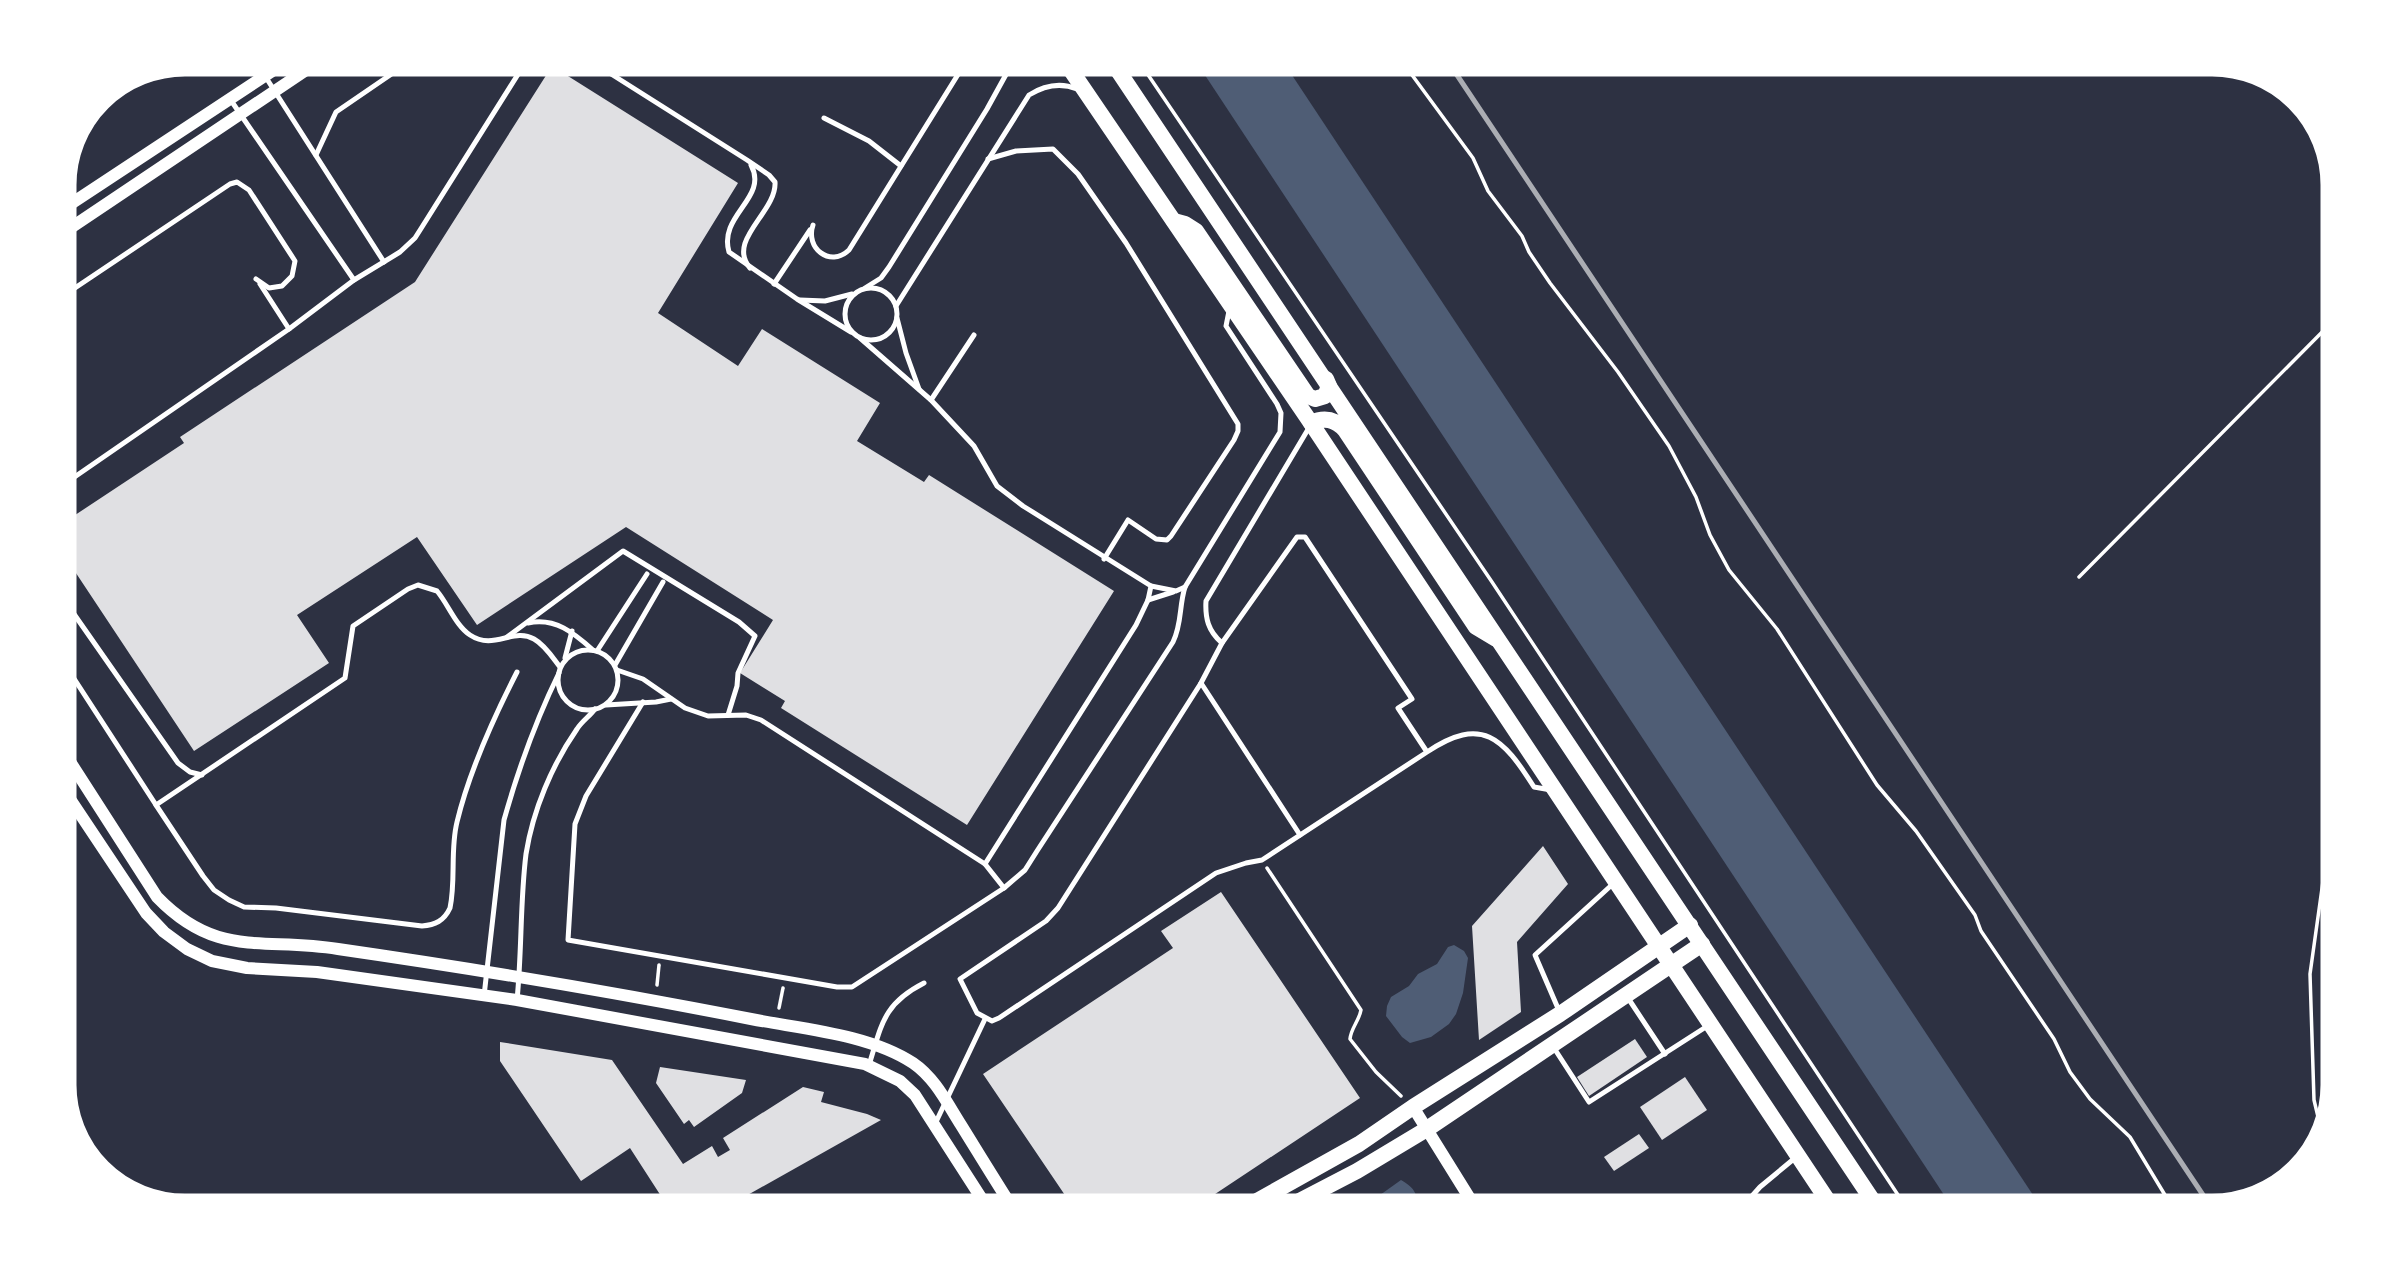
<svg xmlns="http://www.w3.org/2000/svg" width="2397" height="1270" viewBox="0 0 2397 1270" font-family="'Golos Text',sans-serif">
<rect width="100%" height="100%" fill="#2d3142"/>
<g fill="#4f5d75">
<polygon points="1195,60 1282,60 2043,1210 1954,1210"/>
<polygon points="1454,945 1464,951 1468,958 1463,993 1456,1014 1449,1024 1431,1037 1410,1043 1402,1037 1386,1016 1387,1006 1391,997 1409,986 1418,974 1437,964 1448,947"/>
<path d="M1401,1180c14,8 18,15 15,30h-53l6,-11 11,-4z"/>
</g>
<g fill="#e0e0e3">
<polygon points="552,66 738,183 658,313 738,366 762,329 880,403 857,441 924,482 929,475 1114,591 967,825 781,708 785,701 740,673 773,620 626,527 477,625 417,537 297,615 329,663 194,751 60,549 60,525 184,443 180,437 415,282"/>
<polygon points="1543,846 1568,884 1517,942 1521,1012 1479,1040 1472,926"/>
<polygon points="1221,892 1360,1098 1191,1210 1075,1210 983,1074 1173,948 1161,931"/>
<polygon points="1635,1039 1647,1057 1589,1096 1577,1077"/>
<polygon points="500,1042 612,1060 683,1164 712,1146 718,1157 730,1150 723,1138 803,1087 824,1092 821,1102 867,1114 881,1120 721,1210 670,1210 630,1148 581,1181 500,1061"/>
<polygon points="660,1067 746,1080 742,1093 694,1127 689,1120 684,1124 656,1083"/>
<polygon points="1685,1077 1707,1110 1662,1140 1640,1107"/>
<polygon points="1639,1134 1649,1148 1614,1171 1604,1157"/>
</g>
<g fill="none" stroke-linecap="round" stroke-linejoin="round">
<g stroke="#fff" stroke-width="3.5">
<polyline points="1138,60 1492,582 1908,1210"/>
<polyline points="1401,60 1473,158 1488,191 1522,236 1529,252 1550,283 1618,372 1669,446 1696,497 1710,535 1729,570 1777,629 1877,785 1916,831 1975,915 1981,931 2054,1039 2070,1072 2090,1099 2130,1137 2174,1210"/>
<polyline points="2079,577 2337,317"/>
<path d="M1267,868l94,142c-2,11 -10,18 -11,29l26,33 25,24"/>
<polyline points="657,985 659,965"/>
<polyline points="779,1008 783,988"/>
<polyline points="2324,1142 2314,1100 2310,974 2333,810 2337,796"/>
</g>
<g stroke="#fff" stroke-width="5">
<path d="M589,60l158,100 22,15 6,7c2,30 -49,58 -25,86"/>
<polyline points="265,76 384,262"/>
<polyline points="230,99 354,280"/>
<polyline points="824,118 869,141 901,166"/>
<polyline points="316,155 336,112 412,60"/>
<polyline points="988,159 1016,151 1053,149 1078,174 1126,243 1238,424 1238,431 1234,440 1171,536 1167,540 1156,539 1128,520 1104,559"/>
<path d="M751,165c18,33 -33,50 -22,87l68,47 54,33"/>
<path d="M813,225c-8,23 17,43 36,25l118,-190"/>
<polyline points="260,284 289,329"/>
<polyline points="774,284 810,230"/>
<circle cx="871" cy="314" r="26"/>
<polyline points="865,288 881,278 889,267 987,109 1014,60"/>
<polyline points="60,298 230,184 237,182 249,190 295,261 292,276 282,286 269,288 256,279"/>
<polyline points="800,300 825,301 852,294"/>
<path d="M896,306l133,-211c16,-10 31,-13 48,-6"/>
<polyline points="897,318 906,353 919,389"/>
<polyline points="931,400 974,335"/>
<polyline points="60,487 289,329 354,280 400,252 415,238 422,227 527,60"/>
<polyline points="1151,586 1176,591 1185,587"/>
<polyline points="60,594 178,763 190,772 202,775"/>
<polyline points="1148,600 1173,592"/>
<path d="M528,623c27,-6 46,10 65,27"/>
<polyline points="507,637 623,551 739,622 755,636 738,673 737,686 728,715"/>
<path d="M1222,643c-14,-12 -17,-25 -16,-42l104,-175"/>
<circle cx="588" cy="680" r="30"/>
<polyline points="597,651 647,574"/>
<path d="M60,657l96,148 189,-127 8,-52 55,-37 10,-4 19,6c11,13 19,35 33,44 24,16 43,-8 64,4 11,6 19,19 26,28"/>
<polyline points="565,658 572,631"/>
<polyline points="615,665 663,582"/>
<polyline points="617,670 643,679 685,708 708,716 746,715 761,720 985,864 1136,625 1148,600 1151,586 1023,506 997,486 974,446 931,400 860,338"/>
<polyline points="1201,683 1300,835"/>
<polyline points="643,702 586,796 575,824 568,940 837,987 852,987 1004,888 985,864"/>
<polyline points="606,705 656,702 671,699"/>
<path d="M1427,752l-29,-44 14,-9 -107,-162h-8l-75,106 -21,40 -143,225 -12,13 -86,58 17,34 15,8 7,-3 217,-145 30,-10 16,-3 165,-108c55,-37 76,-14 107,35l17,3"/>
<path d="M156,805l47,71 11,14 15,10 15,7 32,1 146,18c13,-1 22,-5 28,-18 6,-28 0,-58 7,-86 12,-50 36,-103 60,-150"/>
<path d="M1004,888l21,-18 12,-19 136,-209c9,-18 6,-36 12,-55l95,-155 1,-19 -4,-9 -51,-78 3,-15"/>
<path d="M484,996l20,-176c14,-50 32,-100 55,-147"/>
<polyline points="1628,998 1665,1054"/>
<path d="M517,1000c5,-49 3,-98 9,-146 7,-44 26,-89 51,-125 5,-8 13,-13 18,-20"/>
<polyline points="1560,1013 1535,955 1615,882"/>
<polyline points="1554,1048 1589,1102 1709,1025"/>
<path d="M869,1065c13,-41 14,-61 55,-82"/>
<polyline points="935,1124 985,1019"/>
<polyline points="1754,1210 1752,1196 1760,1187 1795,1158"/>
</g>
<g stroke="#fff" stroke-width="12">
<polyline points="60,211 289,60"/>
<polyline points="60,235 321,60"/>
<path d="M60,746l97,151c60,62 105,40 181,52 138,20 276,43 413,70 51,10 118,15 162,44 22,15 34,40 48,62 18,29 35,57 53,85"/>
<polyline points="60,784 146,913 164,932 187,949 212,961 247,968 317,972 517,1000 865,1064 900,1081 915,1095 989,1210"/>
<polyline points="1413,1107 1477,1210"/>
</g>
<g stroke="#fff" stroke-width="16">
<polyline points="1064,60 1311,423 1834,1210"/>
<polyline points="1111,60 1879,1210"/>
<polyline points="1174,221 1185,224 1196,231 1308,396 1315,399 1325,396 1329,386 1326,379"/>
<path d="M1311,423c13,-6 24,-4 34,7l131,197 20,12"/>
<polyline points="1241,1210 1359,1144 1413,1107 1560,1014 1690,925"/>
<polyline points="1282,1210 1357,1171 1427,1129 1702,944"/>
</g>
<polyline stroke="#abadb3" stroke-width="5" points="1447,60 2213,1210"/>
</g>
<path d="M0 0H2397V1270H0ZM185 72H2212A113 113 0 0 1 2325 185V1085A113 113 0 0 1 2212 1198H185A113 113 0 0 1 72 1085V185A113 113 0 0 1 185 72Z" fill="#fff" fill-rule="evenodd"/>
<path fill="none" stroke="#fff" stroke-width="9" d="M185 72H2212A113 113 0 0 1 2325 185V1085A113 113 0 0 1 2212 1198H185A113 113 0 0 1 72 1085V185A113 113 0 0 1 185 72Z"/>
</svg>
